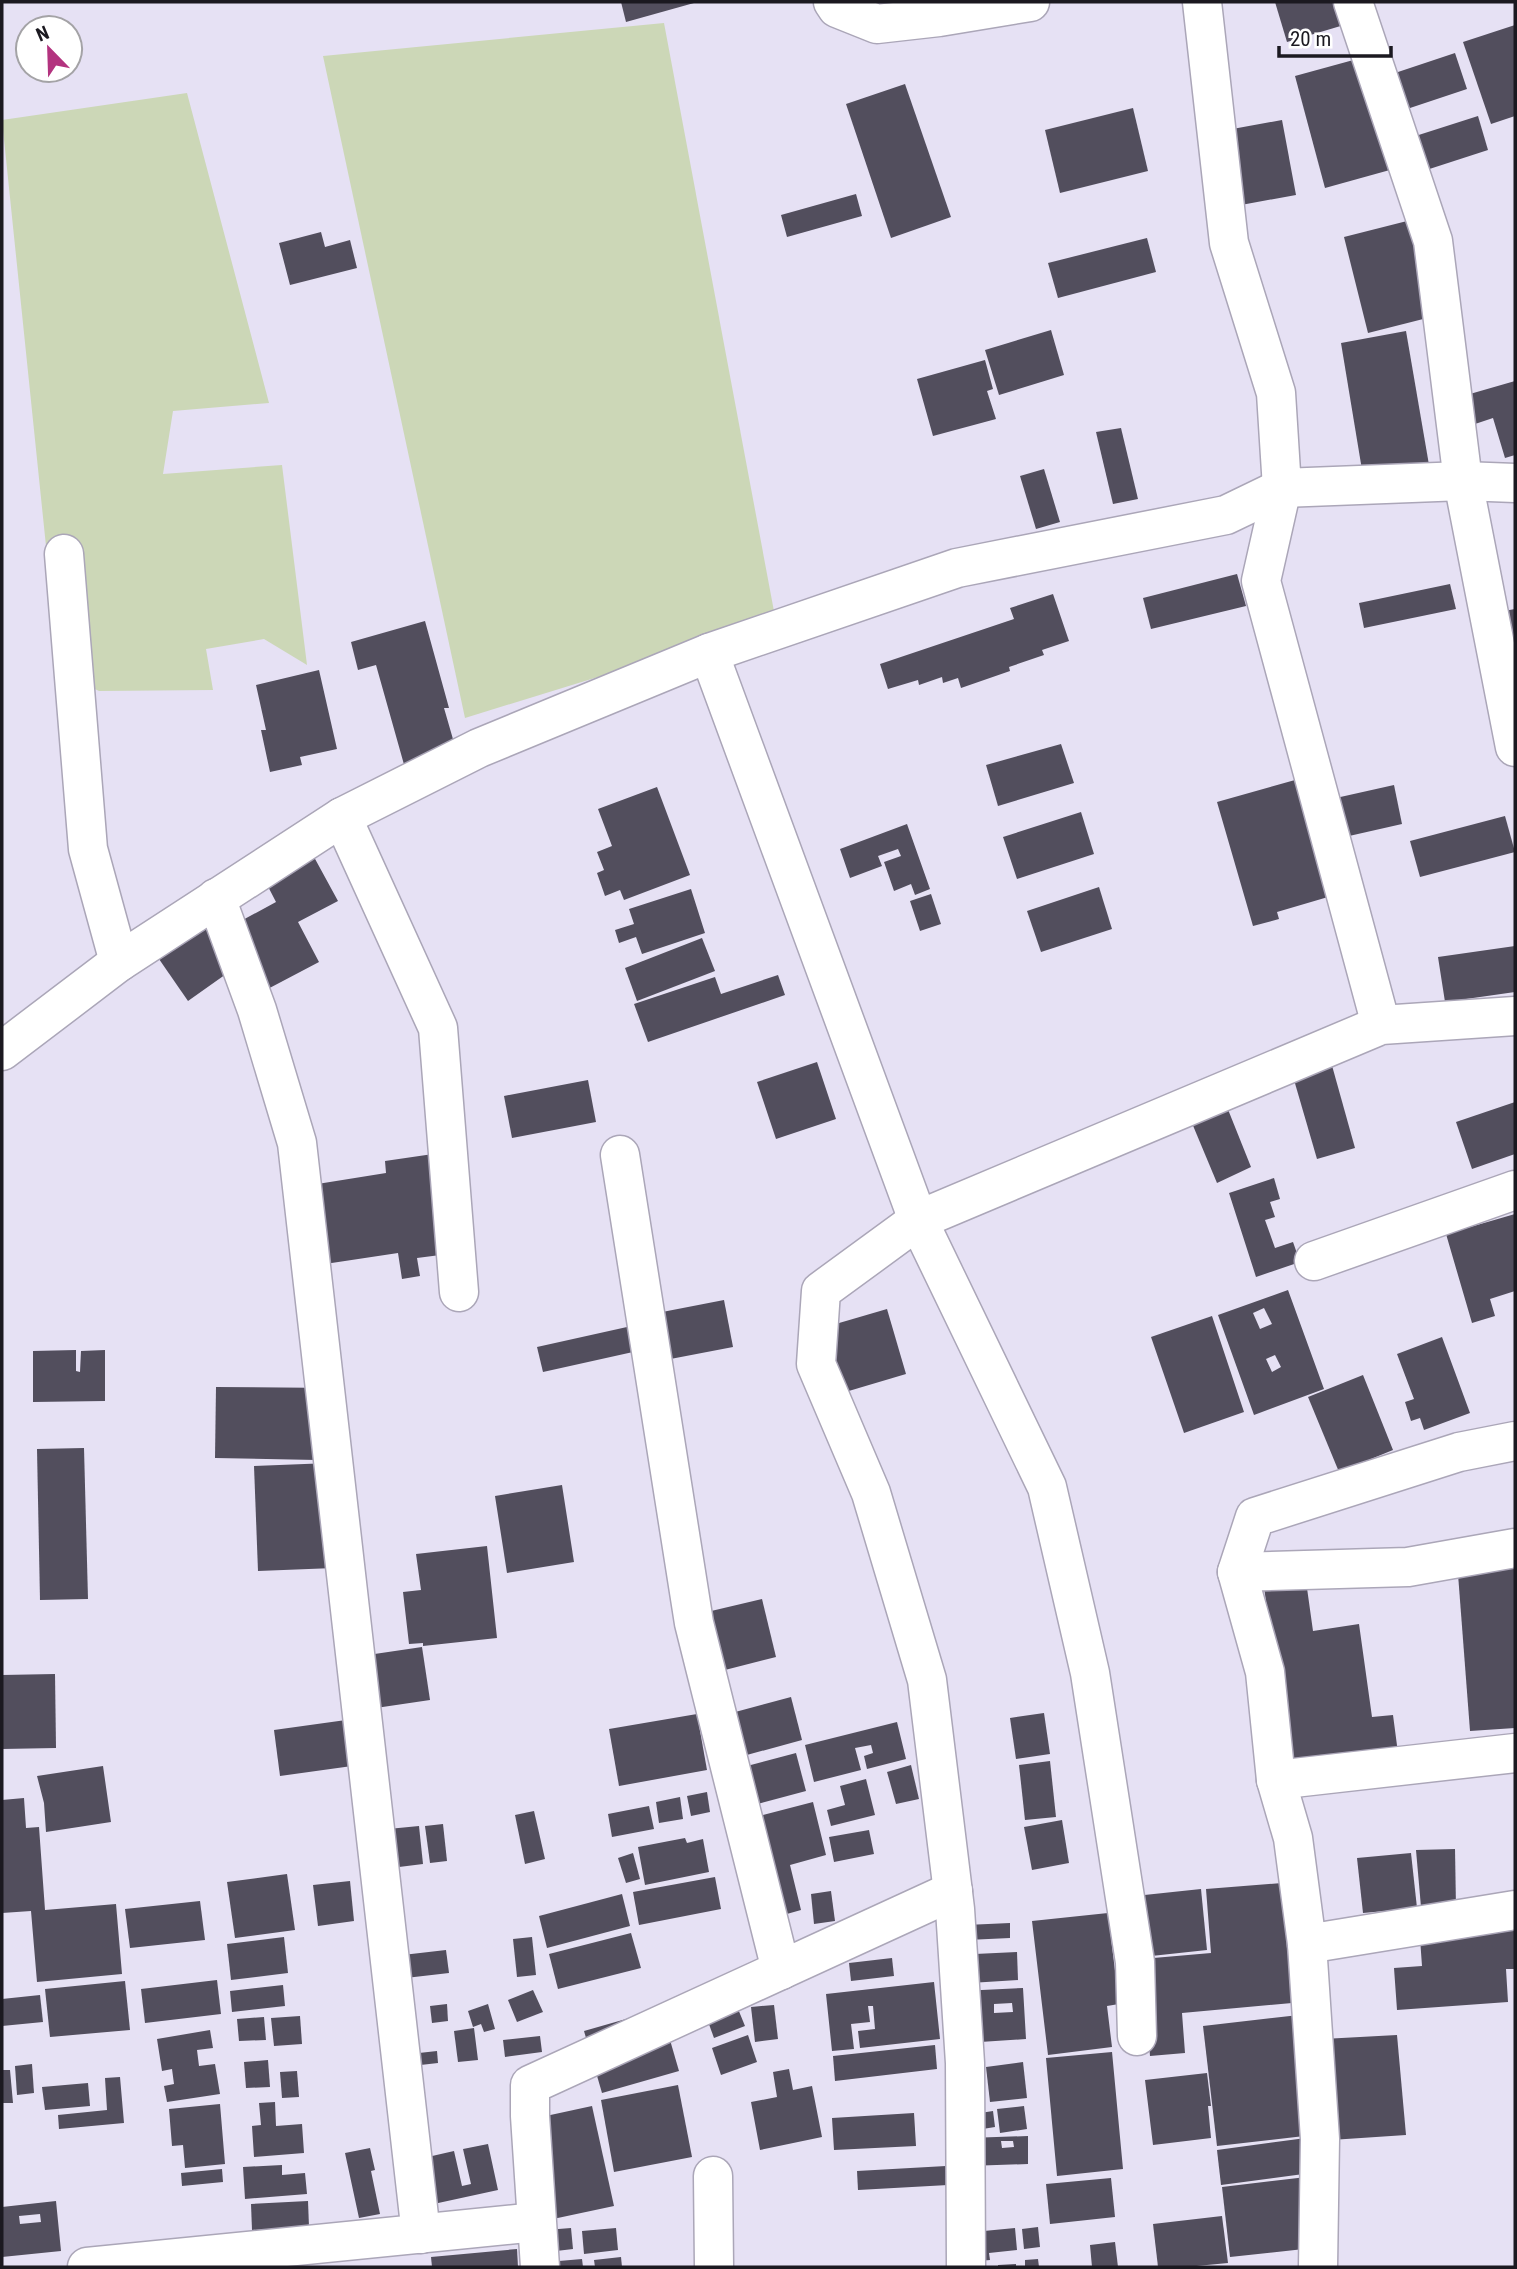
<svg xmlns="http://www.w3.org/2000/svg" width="1517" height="2269" viewBox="0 0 1517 2269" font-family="'Roboto Condensed',sans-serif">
<rect width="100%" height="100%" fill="#e6e1f4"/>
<g fill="#ccd7b7">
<polygon points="664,23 776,622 465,718 323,56"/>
<polygon points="187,93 269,403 173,411 163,474 282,465 307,665 264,639 206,649 213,690 99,691 59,672 2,120"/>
</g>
<g fill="#524e5d" fill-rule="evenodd">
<polygon points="621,2 694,2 694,3 626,22"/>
<polygon points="1275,2 1348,2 1354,22 1287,42"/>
<polygon points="1515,25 1515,116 1491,124 1463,42"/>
<polygon points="1455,53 1467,89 1401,111 1389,75"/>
<polygon points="1368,56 1397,168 1325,188 1295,76"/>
<polygon points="905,84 951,217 891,238 846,104"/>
<polygon points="1133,108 1148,171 1060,193 1045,130"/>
<polygon points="1478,116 1488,150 1414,174 1403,140"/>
<polygon points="1282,120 1296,195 1241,205 1227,130"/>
<polygon points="856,194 862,216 787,237 781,215"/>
<polygon points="1411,220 1435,316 1368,333 1344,237"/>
<polygon points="321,232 325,247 350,240 357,268 290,285 279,243"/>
<polygon points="1147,238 1156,272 1058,298 1048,263"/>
<polygon points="1051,330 1064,375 999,395 985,350"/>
<polygon points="1406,331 1429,465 1363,476 1341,343"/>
<polygon points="985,360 993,389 987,391 996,419 933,436 917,379"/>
<polygon points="1515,381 1515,455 1505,458 1493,418 1472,425 1463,396"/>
<polygon points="1121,428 1138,499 1113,504 1096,432"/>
<polygon points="1044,469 1060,522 1036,529 1020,476"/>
<polygon points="1237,574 1246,606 1151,629 1143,598"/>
<polygon points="1450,584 1456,609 1364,628 1359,603"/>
<polygon points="1053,594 1069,641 1042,650 1044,655 1009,667 1010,671 961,688 958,678 943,683 942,677 919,685 918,680 888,689 880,664 1014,619 1010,608"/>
<polygon points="1515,609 1515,640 1499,643 1493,613"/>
<polygon points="425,621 449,708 444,708 457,753 405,768 376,665 358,670 351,642"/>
<polygon points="319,670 337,749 300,757 302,765 270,772 261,730 266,730 256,685"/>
<polygon points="1061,744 1074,783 998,806 986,765"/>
<polygon points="1295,780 1328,897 1277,912 1279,919 1253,926 1217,802"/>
<polygon points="1394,785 1402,824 1327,841 1318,802"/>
<polygon points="657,787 690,875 624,900 620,890 605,896 597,873 604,870 597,852 612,846 598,809"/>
<polygon points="1081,812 1094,854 1017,879 1003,837"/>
<polygon points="1505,816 1515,852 1420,877 1410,841"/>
<polygon points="907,824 930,889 915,895 911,884 894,891 884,862 901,856 898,849 878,856 882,866 850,878 840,849"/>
<polygon points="308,846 338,901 298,922 319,962 262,992 228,928 276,902 260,871"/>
<polygon points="1099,887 1112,929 1041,952 1027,911"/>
<polygon points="691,889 705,933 642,954 636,937 619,943 615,930 634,924 629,909"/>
<polygon points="931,894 941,924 920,931 910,901"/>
<polygon points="198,913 236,967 188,1001 150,946"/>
<polygon points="702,938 715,971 637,1001 625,968"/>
<polygon points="1515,946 1515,992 1445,1002 1438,957"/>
<polygon points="778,975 785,995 648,1042 634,1004 715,977 721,994"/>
<polygon points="817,1062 836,1119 776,1139 757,1082"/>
<polygon points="1331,1062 1355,1148 1317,1159 1292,1073"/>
<polygon points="588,1080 596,1122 512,1138 504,1096"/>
<polygon points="1225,1102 1251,1167 1217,1183 1189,1116"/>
<polygon points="1515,1102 1515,1154 1472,1169 1456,1122"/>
<polygon points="433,1154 448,1254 417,1258 420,1276 402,1279 398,1253 325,1264 305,1186 386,1173 385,1161"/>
<polygon points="1274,1178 1280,1199 1270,1202 1275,1217 1265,1220 1275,1248 1293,1242 1300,1262 1256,1277 1229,1193"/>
<polygon points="1515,1214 1515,1291 1490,1299 1495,1316 1472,1323 1446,1234"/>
<path d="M1288,1290l36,99 -70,26 -36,-100zM1264,1308l8,16 -12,5 -7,-16zM1275,1355l6,12 -9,5 -6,-13z"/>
<polygon points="724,1300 733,1347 660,1361 652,1314"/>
<polygon points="887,1309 906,1374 842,1393 822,1328"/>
<polygon points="1212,1316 1244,1412 1184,1433 1151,1337"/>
<polygon points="636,1325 642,1350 543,1372 537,1347"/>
<polygon points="1442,1337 1470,1413 1424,1430 1420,1418 1411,1421 1405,1402 1414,1399 1397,1354"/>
<polygon points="76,1350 76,1371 80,1372 81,1351 105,1350 105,1401 33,1402 33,1351"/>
<polygon points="1363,1375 1393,1450 1339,1472 1308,1397"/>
<polygon points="216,1387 336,1388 317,1460 215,1458"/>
<polygon points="84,1448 88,1599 40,1600 37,1449"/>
<polygon points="330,1463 334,1568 258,1571 254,1466"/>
<polygon points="562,1485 574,1562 507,1573 495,1496"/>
<polygon points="487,1546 497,1638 423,1646 423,1643 409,1644 403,1592 421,1590 416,1554"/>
<polygon points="1515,1557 1515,1728 1470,1731 1457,1561"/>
<polygon points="1306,1581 1313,1631 1359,1624 1372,1717 1393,1715 1398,1753 1289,1769 1264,1587"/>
<polygon points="762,1599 776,1657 721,1671 707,1612"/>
<polygon points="422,1647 430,1700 369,1709 361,1656"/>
<polygon points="55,1674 56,1748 2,1749 2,1675"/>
<polygon points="791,1697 802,1740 725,1761 713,1718"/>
<polygon points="1044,1713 1050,1754 1016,1759 1010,1718"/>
<polygon points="697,1714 707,1770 619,1786 609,1729"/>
<polygon points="346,1720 352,1766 280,1776 274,1730"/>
<polygon points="897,1722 906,1759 867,1769 864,1756 873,1753 871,1745 855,1748 861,1770 814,1782 805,1745"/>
<polygon points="796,1753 806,1791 743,1808 732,1770"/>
<polygon points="1050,1761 1056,1817 1025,1820 1019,1765"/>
<polygon points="911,1765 919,1799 896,1804 887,1772"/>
<polygon points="103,1766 111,1822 46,1832 44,1803 37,1776"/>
<polygon points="866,1779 875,1815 831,1826 827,1810 845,1805 840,1786"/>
<polygon points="707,1792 710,1812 691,1816 687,1796"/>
<polygon points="680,1797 683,1819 659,1823 656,1802"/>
<polygon points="24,1798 26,1828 39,1827 45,1910 116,1904 122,1974 37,1982 31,1911 2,1913 2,1800"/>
<polygon points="813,1802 826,1855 790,1865 801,1910 758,1922 732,1823"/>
<polygon points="649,1806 654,1829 612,1837 608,1814"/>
<polygon points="534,1811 545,1859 525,1864 515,1815"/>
<polygon points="1062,1820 1069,1863 1032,1870 1024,1827"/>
<polygon points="443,1824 447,1861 430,1863 425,1826"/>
<polygon points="419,1826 423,1864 383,1869 378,1830"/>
<polygon points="869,1830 874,1854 834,1862 829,1837"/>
<polygon points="685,1838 687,1843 703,1839 709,1872 645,1885 638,1847"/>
<polygon points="1455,1849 1456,1908 1421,1907 1416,1850"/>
<polygon points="633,1853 640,1879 626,1883 618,1858"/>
<polygon points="1411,1853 1417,1908 1363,1913 1357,1858"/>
<polygon points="287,1874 295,1930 235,1938 227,1882"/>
<polygon points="715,1877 721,1909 639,1925 633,1892"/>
<polygon points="350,1881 354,1921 318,1926 313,1885"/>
<polygon points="1282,1883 1292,2003 1182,2013 1185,2053 1150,2056 1142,1959 1211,1953 1206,1889"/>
<polygon points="1201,1889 1207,1950 1142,1957 1135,1896"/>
<polygon points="831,1891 835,1921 814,1924 811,1894"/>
<polygon points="622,1894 630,1926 547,1948 539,1916"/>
<polygon points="200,1901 205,1940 130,1948 125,1909"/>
<polygon points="1108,1913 1119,2004 1107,2006 1112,2047 1048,2055 1032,1921"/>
<polygon points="1515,1918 1515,1969 1506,1969 1508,2002 1397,2010 1394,1968 1422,1966 1419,1924"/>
<polygon points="1010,1923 1010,1938 967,1940 966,1925"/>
<polygon points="631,1933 641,1968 558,1989 549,1954"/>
<polygon points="284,1937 288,1973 231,1980 227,1944"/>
<polygon points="532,1937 536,1975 517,1977 513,1939"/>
<polygon points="446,1950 449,1973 397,1979 394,1956"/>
<polygon points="1017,1952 1018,1980 954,1984 975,1954"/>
<polygon points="892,1958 894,1976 851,1981 849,1963"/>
<polygon points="217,1980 221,2014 145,2023 141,1989"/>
<polygon points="125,1981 130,2030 50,2037 45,1989"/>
<polygon points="934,1982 940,2039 860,2048 858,2031 875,2029 873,2006 868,2006 870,2022 851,2024 854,2049 832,2051 826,1994"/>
<polygon points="283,1985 285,2006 232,2012 230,1991"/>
<path d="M1023,1988l3,51 -61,4 -4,-52zM1012,2003l1,9 -19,1v-9z"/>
<polygon points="533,1990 543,2012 517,2022 508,2000"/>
<polygon points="40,1995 43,2022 2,2026 2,1999"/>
<polygon points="447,2004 448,2021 432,2023 430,2006"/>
<polygon points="488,2004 495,2029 484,2032 481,2024 473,2027 468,2011"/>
<polygon points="736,2004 745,2026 714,2038 706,2016"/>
<polygon points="774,2005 778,2039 755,2042 751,2007"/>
<polygon points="661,2009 679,2071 602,2093 584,2031"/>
<polygon points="1299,2015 1313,2135 1217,2146 1203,2026"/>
<polygon points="300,2016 302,2044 274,2046 271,2018"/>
<polygon points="264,2017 266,2040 239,2041 237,2019"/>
<polygon points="474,2028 478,2060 458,2062 454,2031"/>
<polygon points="210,2030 213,2048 197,2050 199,2066 215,2064 220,2094 167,2102 164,2086 174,2084 172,2069 162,2071 157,2039"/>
<polygon points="748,2035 757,2062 721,2075 712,2048"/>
<polygon points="1397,2035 1406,2135 1331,2140 1323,2039"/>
<polygon points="540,2036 542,2052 505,2057 503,2040"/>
<polygon points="935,2045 937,2069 835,2081 833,2056"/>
<polygon points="437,2051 438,2063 403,2067 401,2055"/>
<polygon points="1112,2052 1123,2169 1057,2176 1046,2058"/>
<polygon points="268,2060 270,2087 246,2088 244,2062"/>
<polygon points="1023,2062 1027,2098 990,2102 986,2067"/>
<polygon points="32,2064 34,2093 17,2095 15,2066"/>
<polygon points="789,2069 793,2090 812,2086 822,2137 760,2150 751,2102 777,2097 773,2072"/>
<polygon points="2,2070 10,2070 13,2103 2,2103"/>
<polygon points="297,2071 299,2097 282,2098 280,2072"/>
<polygon points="1207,2073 1211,2106 1208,2106 1211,2138 1153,2145 1145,2080"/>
<polygon points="120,2077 124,2123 59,2129 58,2115 107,2110 105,2078"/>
<polygon points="88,2083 90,2106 45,2110 42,2087"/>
<polygon points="678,2085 692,2157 614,2172 601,2100"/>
<polygon points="275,2102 276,2126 302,2124 304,2153 254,2157 252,2126 261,2125 259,2103"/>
<polygon points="220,2104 225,2164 185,2168 183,2145 172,2146 169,2109"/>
<polygon points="592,2106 614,2206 553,2219 532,2119"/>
<polygon points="1024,2106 1027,2129 1000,2133 997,2109"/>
<polygon points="993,2111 995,2127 964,2132 961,2116"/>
<polygon points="914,2113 916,2146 834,2150 832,2118"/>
<path d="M1028,2136v28l-60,2v-28zM1001,2141h12l1,6 -12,1z"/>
<polygon points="1306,2138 1311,2173 1221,2185 1217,2150"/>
<polygon points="488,2144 498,2190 429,2205 419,2159 454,2151 462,2186 471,2184 463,2149"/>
<polygon points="370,2148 375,2170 371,2171 380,2214 359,2218 345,2153"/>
<polygon points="282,2165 282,2175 305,2173 307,2194 245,2199 243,2167"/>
<polygon points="946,2166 948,2185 858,2190 857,2171"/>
<polygon points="222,2169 223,2182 182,2186 181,2173"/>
<polygon points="1315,2176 1313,2248 1230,2257 1222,2187"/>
<polygon points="1111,2178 1115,2217 1050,2224 1046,2184"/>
<path d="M56,2201l5,50 -59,6v-50zM40,2214l1,8 -21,2 -1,-8z"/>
<polygon points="308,2201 309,2227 252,2230 251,2204"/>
<polygon points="1222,2216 1228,2263 1186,2267 1158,2267 1153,2224"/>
<polygon points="1038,2227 1040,2247 1024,2249 1022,2229"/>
<polygon points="571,2228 573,2249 548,2252 546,2230"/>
<polygon points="616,2228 618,2250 584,2254 582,2231"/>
<polygon points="1015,2228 1017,2250 989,2253 990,2260 967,2262 963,2233"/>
<polygon points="1115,2242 1118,2267 1092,2267 1090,2245"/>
<polygon points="517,2249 518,2267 432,2267 431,2257"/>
<polygon points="621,2257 622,2267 595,2267 594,2260"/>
<polygon points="582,2259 583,2267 559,2267 559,2261"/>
<polygon points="1038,2259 1039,2267 1025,2267 1025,2260"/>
<polygon points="1016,2264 1016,2267 998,2267 998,2265"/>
</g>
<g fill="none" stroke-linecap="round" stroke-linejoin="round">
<g stroke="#aba6b8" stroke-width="41">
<g id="minor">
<polyline points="833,2 837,8 877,24 939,17 1030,2"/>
<polyline points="1202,2 1229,243 1276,393 1282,488 1463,481 1515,483"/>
<polyline points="1353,2 1433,241 1463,481 1515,747"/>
<polyline points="1282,488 1261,581 1381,1025"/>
<polyline points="64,554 88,849 119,962"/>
<polyline points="709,653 918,1220 1047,1487 1090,1673 1135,1962 1137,2036"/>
<polyline points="342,817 438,1028 459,1292"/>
<polyline points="216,898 257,1010 297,1143 421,2234"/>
<polyline points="2,1051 119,962 342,817 479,748 709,653 957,568 1226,515 1282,488"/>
<polyline points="620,1155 694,1623 781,1970"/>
<polyline points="1314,1261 1515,1190"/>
<polyline points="1237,1572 1408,1567 1515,1548"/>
<polyline points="1276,1780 1515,1753"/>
<polyline points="1307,1944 1293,1838 1276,1780 1265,1672 1237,1572 1255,1517 1459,1452 1515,1441"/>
<polyline points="713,2176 714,2267"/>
<polyline points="87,2267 536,2222"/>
<polyline points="540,2267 530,2116 530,2085 953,1891"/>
<polyline points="966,2267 965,2063 955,1909 927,1680 871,1493 816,1364 821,1291 918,1220 1381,1025 1515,1016"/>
<polyline points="1318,2267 1320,2139 1307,1944 1515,1910"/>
</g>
</g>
<use href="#minor" stroke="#fff" stroke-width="38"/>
</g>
<rect width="1517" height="2269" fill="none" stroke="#1b1920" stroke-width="7"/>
<g transform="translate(49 49) rotate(337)"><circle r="33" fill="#ffffff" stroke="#a4a3a6" stroke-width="2"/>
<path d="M0-5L12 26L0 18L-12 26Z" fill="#b3337f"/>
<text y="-10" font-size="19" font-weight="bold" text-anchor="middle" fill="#1b1920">N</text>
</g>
<path d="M1279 46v10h112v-10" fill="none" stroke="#1b1920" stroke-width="3.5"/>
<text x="1290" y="46" font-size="21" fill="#1b1920" stroke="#ffffff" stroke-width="5" paint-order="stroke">20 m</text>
</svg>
